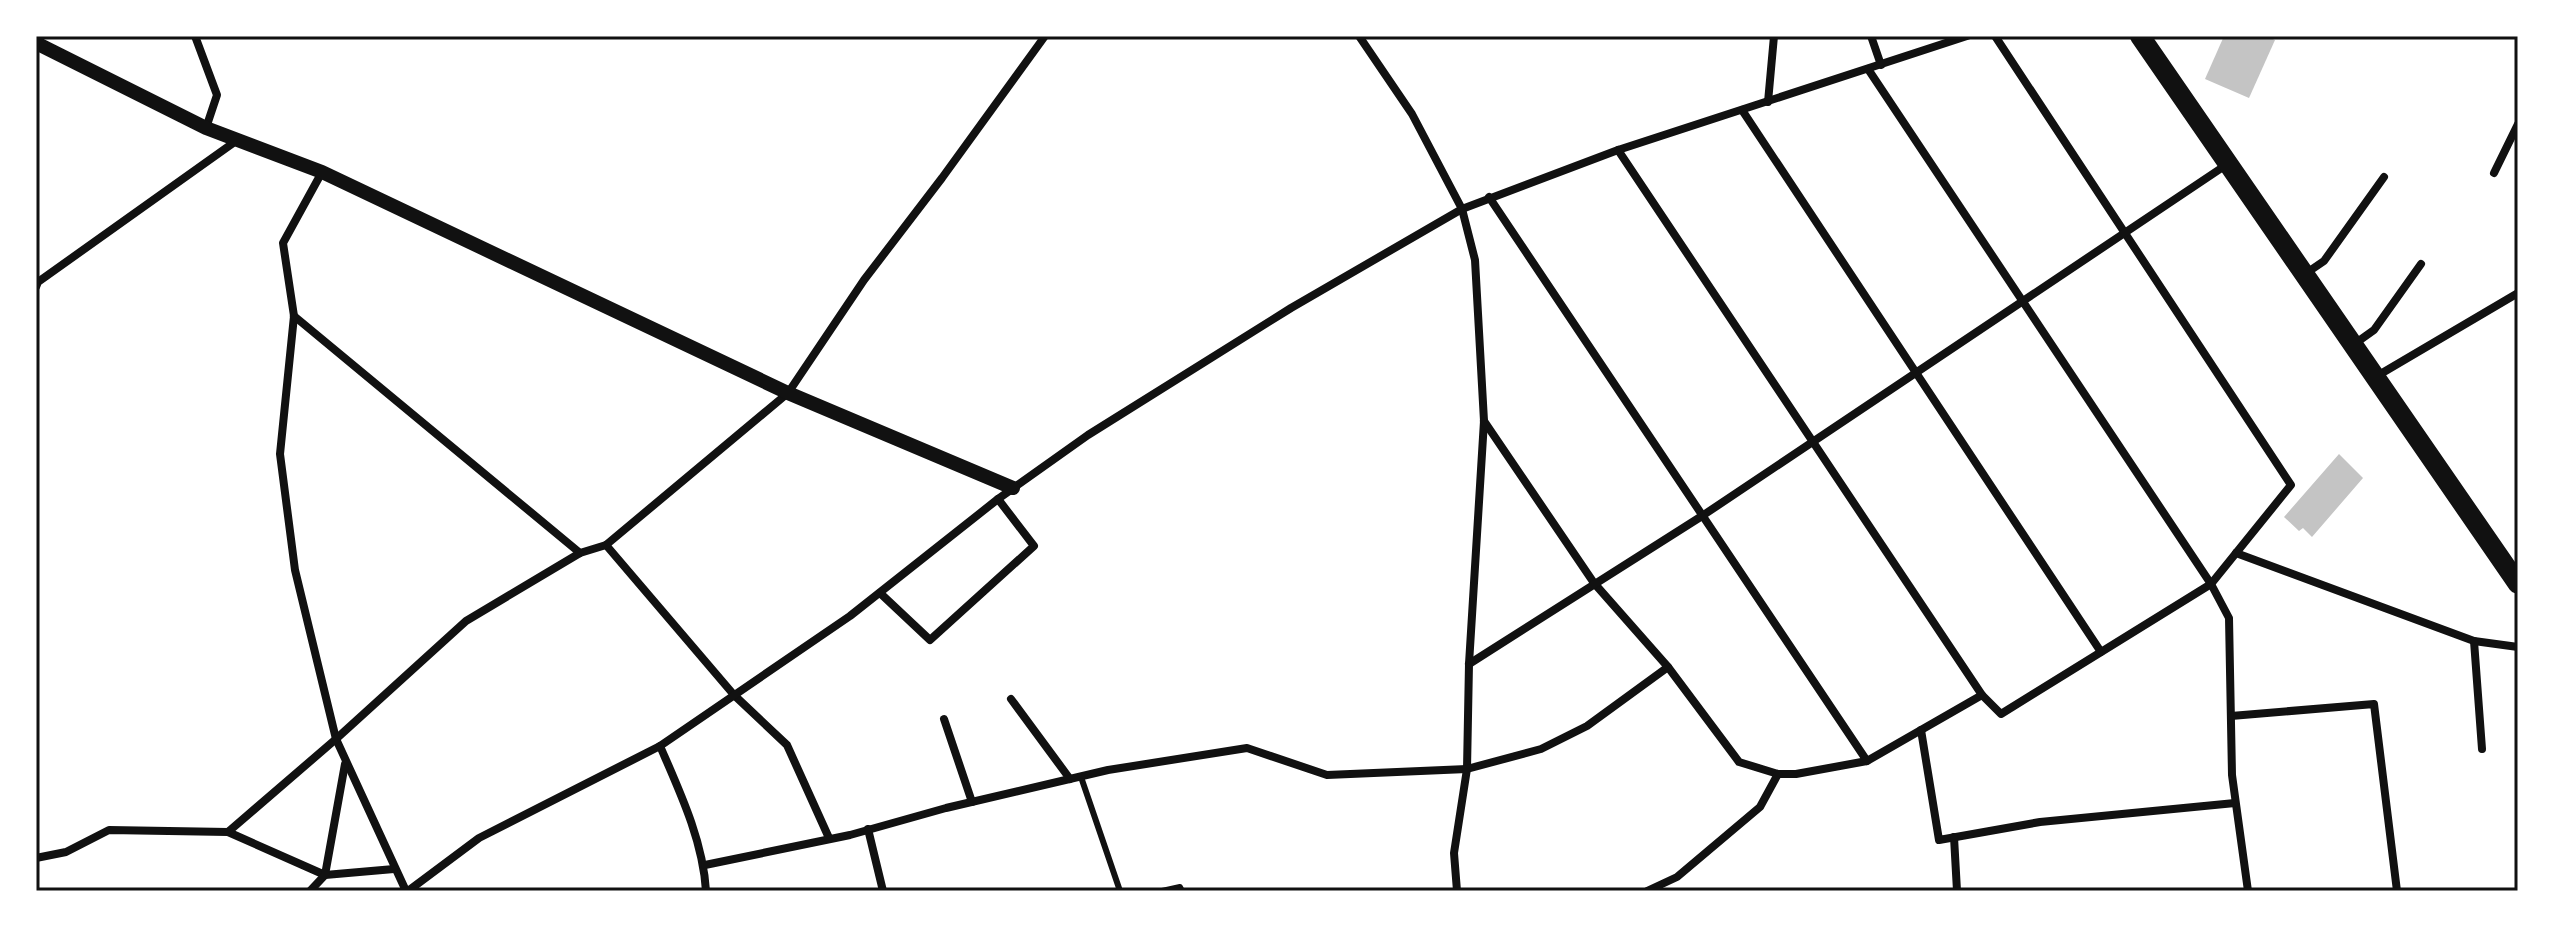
<svg xmlns="http://www.w3.org/2000/svg" width="2554" height="927" viewBox="0 0 2554 927" font-family="'Fira Sans',sans-serif">
<rect width="100%" height="100%" fill="#fff"/>
<g fill="#c4c4c4">
<polygon points="2224,36 2266,36 2275,40 2249,98 2205,79"/>
<polygon points="2339,454 2363,478 2312,537 2303,528 2299,531 2284,517"/>
</g>
<g fill="none" stroke-linecap="round" stroke-linejoin="round">
<g stroke="#111" stroke-width="6">
<polyline points="1081,777 1120,891"/>
<polyline points="1162,891 1180,887 1182,891"/>
</g>
<g stroke="#111" stroke-width="8">
<polyline points="195,36 217,95 206,128"/>
<polyline points="1359,36 1412,114 1462,209 1475,260 1484,421 1469,664 1467,769 1454,853 1457,891"/>
<polyline points="1871,36 1881,65"/>
<polyline points="1868,69 2211,584 2229,618 2232,775 2248,891"/>
<polyline points="1768,102 1774,36"/>
<polyline points="1742,110 2101,652"/>
<polyline points="1618,150 1982,695"/>
<polyline points="322,172 283,243 294,316 280,454 295,570 336,739 406,891"/>
<polyline points="2494,173 2518,124"/>
<polyline points="1489,197 1867,761"/>
<polyline points="2305,274 2324,261 2384,177"/>
<polyline points="36,287 38,282 236,141"/>
<polyline points="294,316 580,553"/>
<polyline points="2353,345 2374,330 2421,264"/>
<polyline points="2377,376 2518,293"/>
<polyline points="1484,421 1594,583 1668,667 1739,762 1778,774 1796,774 1867,761 1982,695 2001,714 2211,584 2291,485 1995,36"/>
<polyline points="606,545 734,695 787,745 829,838"/>
<polyline points="2236,553 2474,641 2518,647"/>
<polyline points="880,593 930,640 1034,546 998,499"/>
<polyline points="2474,641 2482,749"/>
<polyline points="1469,664 1702,516 2229,163"/>
<polyline points="1011,699 1070,779"/>
<polyline points="2231,716 2374,704 2397,891"/>
<polyline points="944,719 972,802"/>
<polyline points="1921,730 1939,840 2040,822 2235,803"/>
<path d="M660,746c20,46 43,95 46,145"/>
<polyline points="868,829 883,891"/>
<polyline points="228,832 325,875 394,869"/>
<polyline points="1954,837 1957,891"/>
<polyline points="36,858 66,852 109,830 228,832 336,739 466,621 580,553 606,545 788,393 864,280 942,178 1045,36"/>
<polyline points="705,865 850,835 946,808 1108,770 1247,748 1327,775 1467,769 1541,749 1587,726 1668,667"/>
<polyline points="310,891 325,875 345,764"/>
<polyline points="408,891 479,838 660,746 850,616 998,499 1088,435 1291,308 1462,209 1618,150 1967,36"/>
<polyline points="1647,891 1677,877 1760,807 1778,774"/>
</g>
<polyline stroke="#111" stroke-width="14" points="36,43 206,128 322,172 788,393 1013,488"/>
<polyline stroke="#111" stroke-width="20" points="2140,36 2518,584"/>
</g>
<rect width="2554" height="927" fill="none" stroke="#ffffff" stroke-width="76"/>
<rect x="38" y="38" width="2478" height="851" fill="none" stroke="#111" stroke-width="3"/>
</svg>
